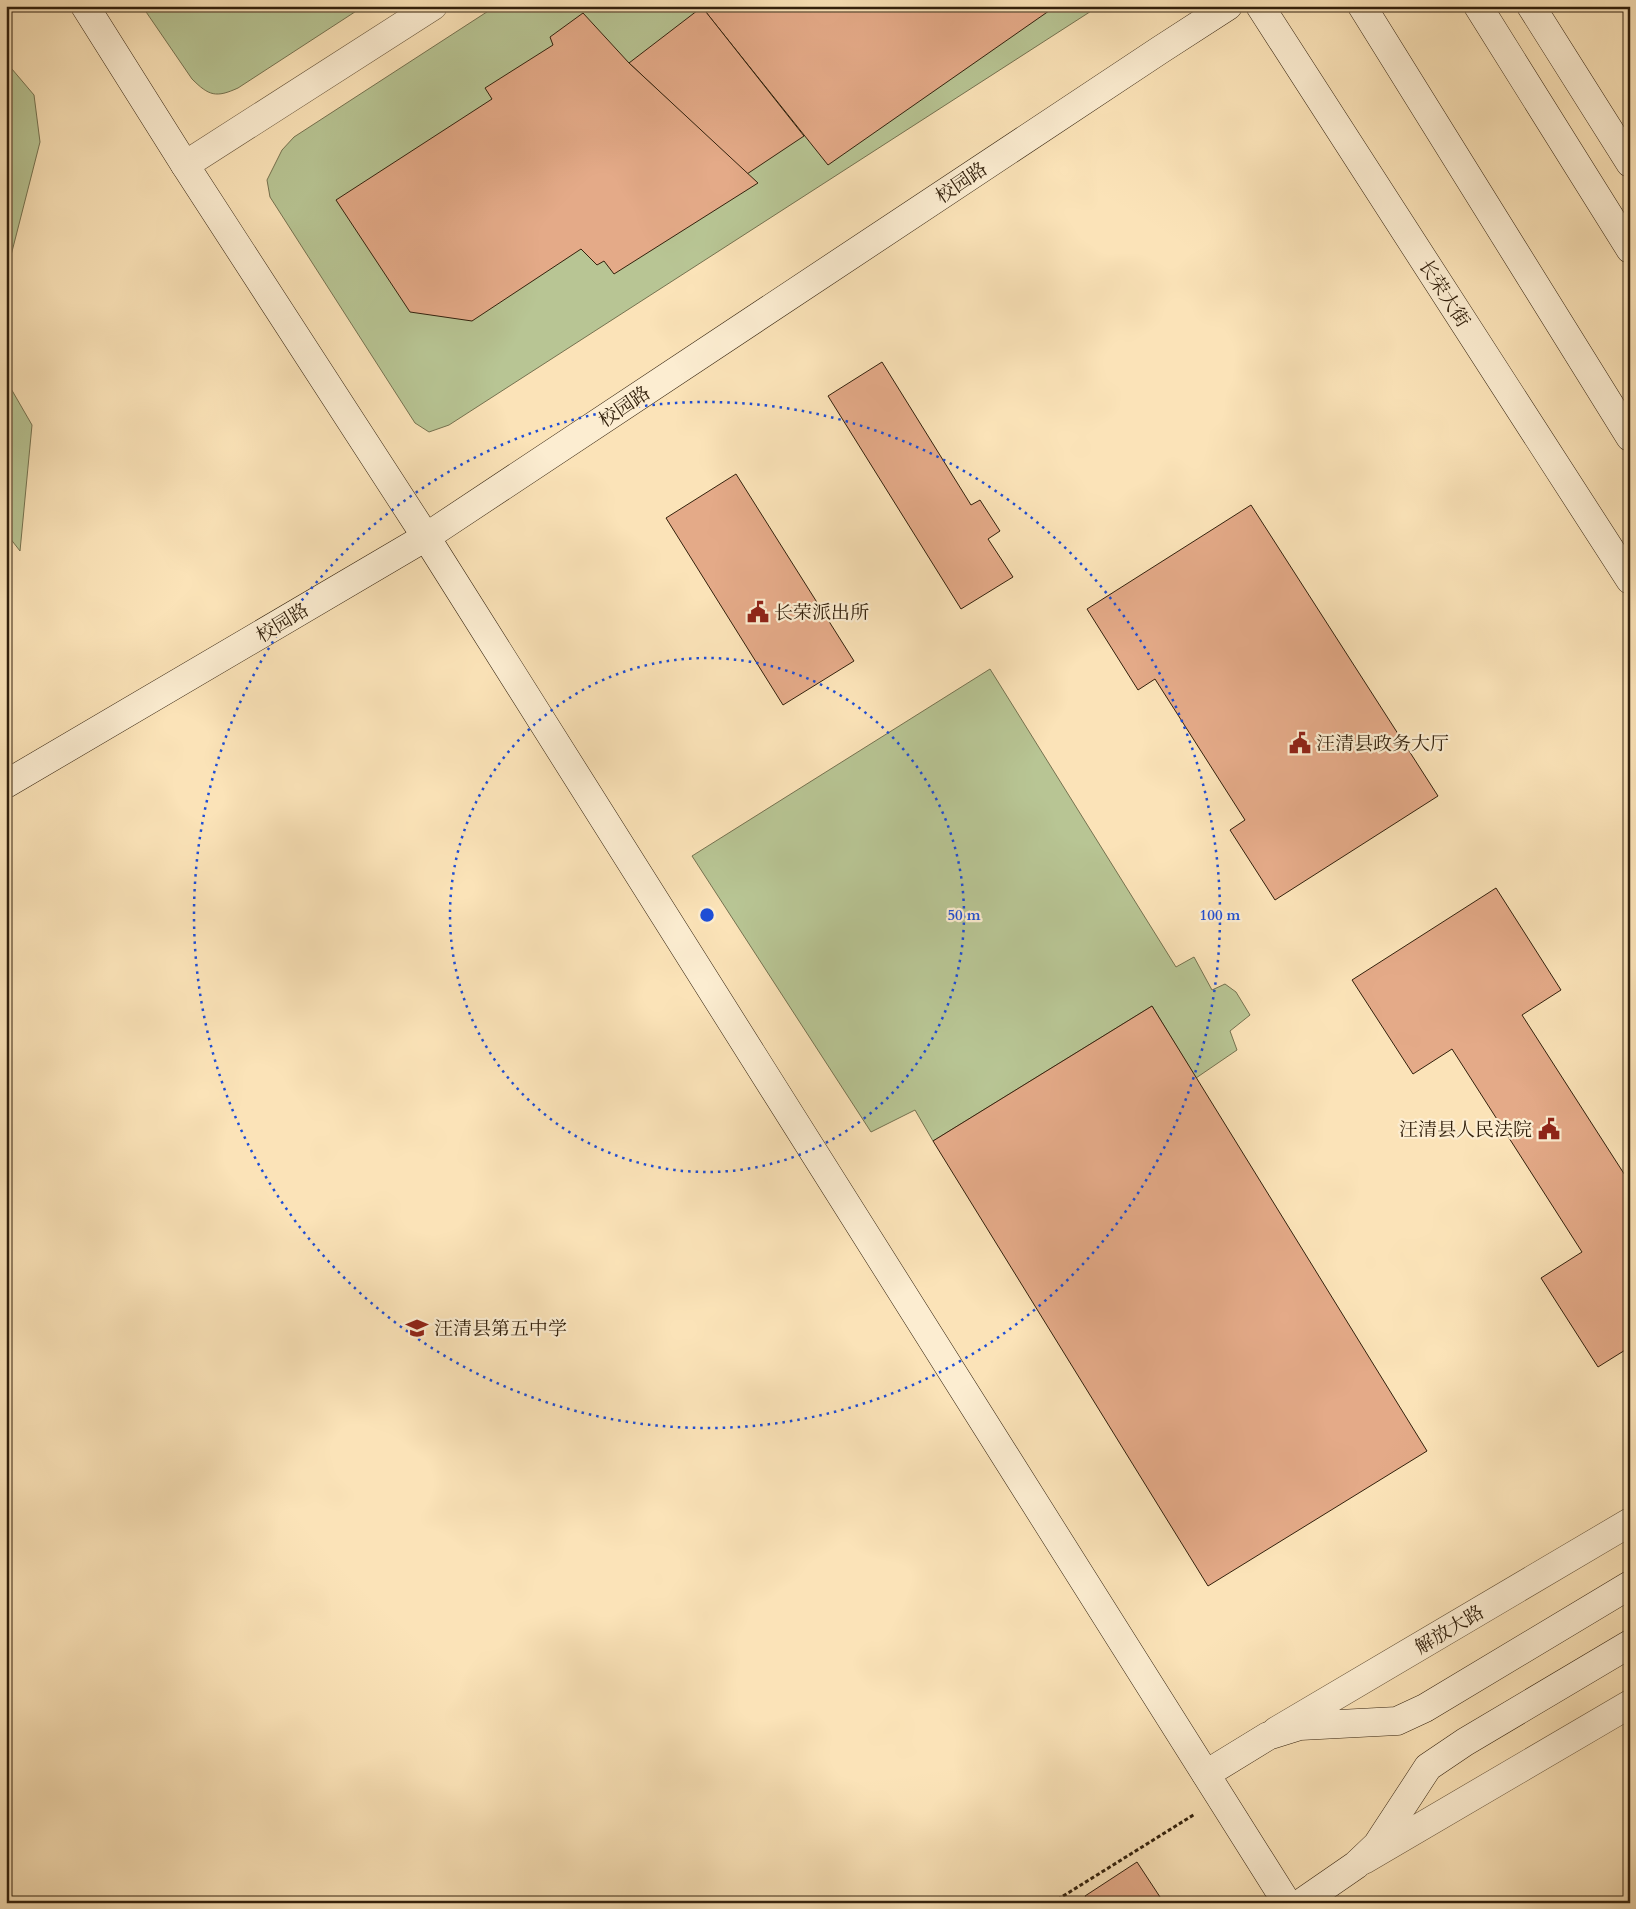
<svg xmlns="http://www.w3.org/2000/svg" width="1636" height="1909" viewBox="0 0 1636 1909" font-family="Cardo,'Noto Serif SC',serif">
<rect width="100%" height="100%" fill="#fbe3b8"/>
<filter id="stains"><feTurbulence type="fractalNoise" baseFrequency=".004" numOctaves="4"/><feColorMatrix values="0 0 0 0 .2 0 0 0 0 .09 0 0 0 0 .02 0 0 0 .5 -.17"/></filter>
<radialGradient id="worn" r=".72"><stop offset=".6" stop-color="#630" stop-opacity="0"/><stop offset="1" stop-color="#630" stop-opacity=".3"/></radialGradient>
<g fill="#b8c594" stroke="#757250">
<path d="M142,6h222l-126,82c-22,10 -29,8 -46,-9z"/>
<polygon points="496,6 1099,6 449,425 429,432 415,423 270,197 267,180 282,150 294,137"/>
<polygon points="6,62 34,95 40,142 6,275"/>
<polygon points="6,380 32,425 20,551 6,533"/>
<polygon points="990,669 1176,967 1194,957 1212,990 1225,984 1236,992 1250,1015 1230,1031 1237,1050 1196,1078 1152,1006 933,1141 915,1110 871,1132 692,856"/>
</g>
<g fill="#e4aa88" stroke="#32200c">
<polygon points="701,6 1056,6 828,165"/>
<polygon points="702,7 804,136 747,174 629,63"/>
<polygon points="583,13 629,63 758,183 614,274 604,261 597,265 581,249 472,321 410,312 336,200 492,99 485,88 553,45 550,37"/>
<polygon points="882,362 971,505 980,500 1000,531 988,539 1013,577 961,609 828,396"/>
<polygon points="736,474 854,661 783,705 666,518"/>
<polygon points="1251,505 1438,796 1275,900 1230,830 1245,820 1155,679 1138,690 1087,609"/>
<polygon points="1496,888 1561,990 1522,1015 1630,1183 1630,1347 1598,1367 1541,1278 1582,1252 1452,1049 1413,1074 1352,980"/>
<polygon points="1152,1006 1427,1451 1208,1586 933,1141"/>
<polygon points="1137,1862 1164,1903 1090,1903 1085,1896"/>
</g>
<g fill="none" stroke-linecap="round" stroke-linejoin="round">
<g stroke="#645137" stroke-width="29">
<g id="street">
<polyline points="185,165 433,6"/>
<polyline points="1276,1731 1630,1522"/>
<polyline points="1364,1860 1630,1704"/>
</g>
</g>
<g stroke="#32200c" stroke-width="29">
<g id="secondary">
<polyline points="85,6 185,165 426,537 1287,1903"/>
<polyline points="1260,6 1630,580"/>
<polyline points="1362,6 1630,437"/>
<polyline points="1478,6 1630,249"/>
<polyline points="1531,6 1630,163"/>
<polyline points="6,784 426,537 1160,50 1228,6"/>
<polyline points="1206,1774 1268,1736 1300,1726 1397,1721 1425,1708 1630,1585"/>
<polyline points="1301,1903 1356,1865 1377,1845 1428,1767 1465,1742 1630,1644"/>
</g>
</g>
<polyline stroke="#32200c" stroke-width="3" stroke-dasharray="4 2.5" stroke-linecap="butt" points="1052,1903 1195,1814"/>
<use href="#street" stroke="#fcedd1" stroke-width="28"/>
<use href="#secondary" stroke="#fcedd1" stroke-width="28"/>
</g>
<g fill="none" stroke="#1d4ed8" stroke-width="2.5" stroke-dasharray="2.5 5">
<circle cx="707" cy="915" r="257"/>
<circle cx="707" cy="915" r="513"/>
</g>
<defs>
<g id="civic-bare" transform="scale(1.725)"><path d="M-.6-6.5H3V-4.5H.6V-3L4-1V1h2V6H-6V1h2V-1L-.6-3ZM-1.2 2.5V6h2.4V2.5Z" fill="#8f2418" stroke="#fcedd1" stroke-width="2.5" paint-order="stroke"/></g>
<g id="school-bare" transform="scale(1.725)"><path d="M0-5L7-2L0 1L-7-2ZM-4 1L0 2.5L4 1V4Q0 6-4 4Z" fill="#8f2418" stroke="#fcedd1" stroke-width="2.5" paint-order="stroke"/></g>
</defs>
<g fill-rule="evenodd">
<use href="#civic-bare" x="758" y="612"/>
<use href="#civic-bare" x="1300" y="743"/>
<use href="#civic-bare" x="1549" y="1129"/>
<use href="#school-bare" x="417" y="1328"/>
</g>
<g text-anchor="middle" stroke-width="4.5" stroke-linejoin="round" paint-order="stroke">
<g font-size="19" fill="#32200c" stroke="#fcedd1">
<text transform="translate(961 182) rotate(-34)" y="7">校园路</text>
<text transform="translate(1445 293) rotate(57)" y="7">长荣大街</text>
<text transform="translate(624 406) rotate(-34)" y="7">校园路</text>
<text transform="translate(282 622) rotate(-31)" y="7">校园路</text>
<text transform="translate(1449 1629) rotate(-31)" y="7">解放大路</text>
</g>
<g font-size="19" fill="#32200c" stroke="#fcedd1" text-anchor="start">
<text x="774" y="619">长荣派出所</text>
<text x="1316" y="750">汪清县政务大厅</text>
<text x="1532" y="1136" text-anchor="end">汪清县人民法院</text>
<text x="434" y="1335">汪清县第五中学</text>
</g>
</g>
<circle cx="707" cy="915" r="8" fill="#1d4ed8" stroke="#fcedd1" stroke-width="2.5"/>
<g font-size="15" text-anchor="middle" font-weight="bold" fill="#1d4ed8" stroke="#fcedd1" stroke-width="4.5" stroke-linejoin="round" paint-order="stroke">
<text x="964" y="920">50 m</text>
<text x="1220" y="920">100 m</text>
</g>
<rect width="1636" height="1909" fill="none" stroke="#fbe3b8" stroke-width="25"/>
<rect x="8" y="8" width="1621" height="1894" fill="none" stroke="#32200c" stroke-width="2.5"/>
<rect x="12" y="12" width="1611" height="1884" fill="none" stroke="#32200c"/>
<rect width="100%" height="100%" filter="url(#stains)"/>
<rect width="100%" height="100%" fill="url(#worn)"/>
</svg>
